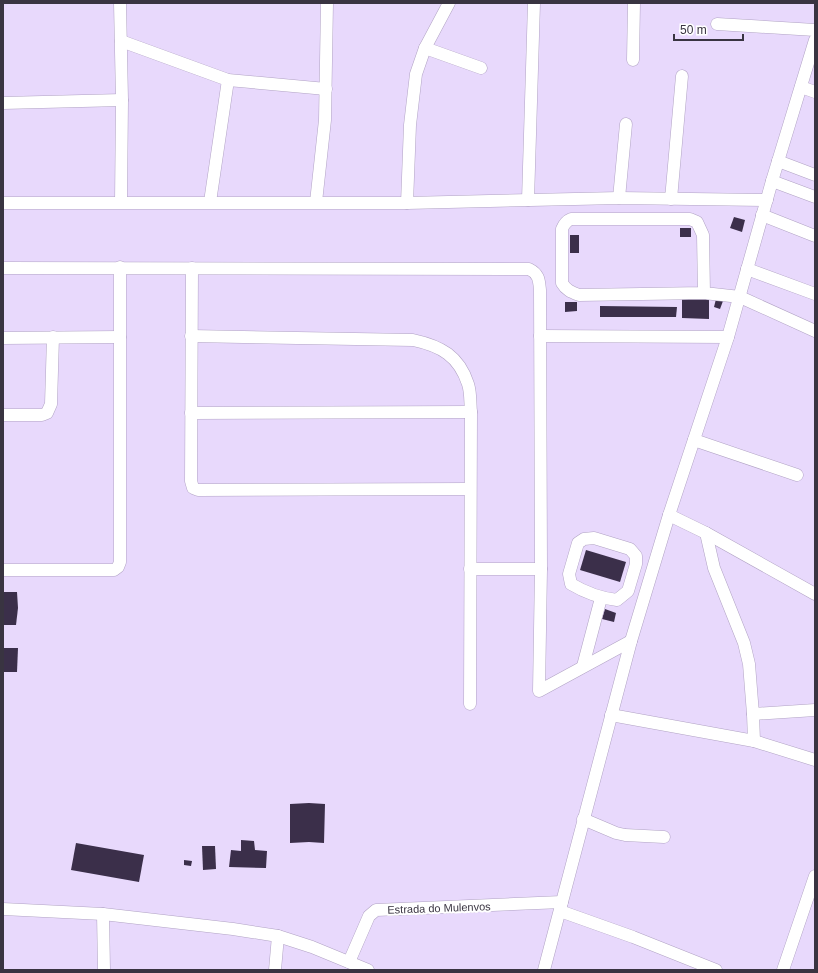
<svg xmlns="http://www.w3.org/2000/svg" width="818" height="973" viewBox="0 0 818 973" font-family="Helvetica,sans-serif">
<rect width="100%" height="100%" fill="#e8d9fc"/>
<g fill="#3b2f4a">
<polygon points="734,217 745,220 742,232 730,228"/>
<rect x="680" y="228" width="11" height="9"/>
<rect x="570" y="235" width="9" height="18"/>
<polygon points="682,298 709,298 709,319 682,318"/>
<polygon points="716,299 723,301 720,309 714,307"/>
<polygon points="565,302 577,302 577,311 565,312"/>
<polygon points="600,306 677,307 676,317 600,317"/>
<polygon points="586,550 626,562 620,582 580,570"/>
<polygon points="3,592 17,592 18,608 16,625 3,625"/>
<polygon points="605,609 616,613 614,622 602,619"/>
<polygon points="3,648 18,648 17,672 3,672"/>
<polygon points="309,803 325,804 324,843 309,842 290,843 290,804"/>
<polygon points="241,840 254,841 255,850 267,851 266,868 229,867 231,850 241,851"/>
<polygon points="76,843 144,855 139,882 71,870"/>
<polygon points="202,846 215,846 216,869 203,870"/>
<polygon points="184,860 192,861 191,866 184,865"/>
</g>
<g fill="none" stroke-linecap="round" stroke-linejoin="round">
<g stroke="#b1a3c4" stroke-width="13">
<g id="minor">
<polyline points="120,3 122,100 121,202"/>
<polyline points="717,24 815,30"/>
<polyline points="121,41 228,80 326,89"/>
<polyline points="425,48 481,68"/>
<polyline points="633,60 634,3"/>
<polyline points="801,87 815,92"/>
<polyline points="3,103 122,100"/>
<polyline points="778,161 815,175"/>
<polyline points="772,181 815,197"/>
<polyline points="619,198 626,124"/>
<polyline points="671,199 682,76"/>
<polyline points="528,200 534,3"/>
<polyline points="210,202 228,80"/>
<polyline points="316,202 325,120 327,3"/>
<polyline points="3,203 407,203 619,198 767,200"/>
<polyline points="407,203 410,125 416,74 425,48 449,3"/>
<polyline points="762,215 815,236"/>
<path d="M3,268l526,1c10,5 10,11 11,21l1,279 -2,122 92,-50"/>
<polyline points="192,268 191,481 193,488 198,490 470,489"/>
<polyline points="747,269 815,294"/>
<path d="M704,293l-1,-58 -6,-13 -7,-3h-119c-5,2 -7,5 -9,10v54c4,7 9,9 17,12l125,-2 36,4 75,34"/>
<path d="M191,336l222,4c28,6 46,16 55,44 3,9 2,19 3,28l-1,292"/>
<polyline points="540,336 728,337"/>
<polyline points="3,338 120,337"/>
<polyline points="191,413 471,412"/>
<polyline points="3,415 42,415 47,413 51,404 53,337"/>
<polyline points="694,440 797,475"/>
<polyline points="669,515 706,533 815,594"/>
<polyline points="706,533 714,568 744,643 749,664 753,714 754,741"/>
<path d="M594,538l36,11 6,7v8l-8,27 -11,9c-17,-2 -31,-7 -46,-16l-2,-10 9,-31 6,-4z"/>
<polyline points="470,569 541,569"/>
<polyline points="3,570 114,570 118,567 120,562 120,267"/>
<polyline points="583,666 601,598"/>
<polyline points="753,714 815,710"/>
<polyline points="611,715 754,741 815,760"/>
<polyline points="583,819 616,833 625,835 664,837"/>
<polyline points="3,909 103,914 233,929 278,936 312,947 368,970"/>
<polyline points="560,911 633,937 716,970"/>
<polyline points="103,914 104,970"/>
<polyline points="349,962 369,916 376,910 562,902"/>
<polyline points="275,970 278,936"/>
<polyline points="544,970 631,641 669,515 728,337 772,181 815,40"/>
<polyline points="783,970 815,876"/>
</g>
</g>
<use href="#minor" stroke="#fff" stroke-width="12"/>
</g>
<g text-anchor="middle" stroke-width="4" stroke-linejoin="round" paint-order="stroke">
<g font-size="11" fill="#393441" stroke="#fff">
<text transform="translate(439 908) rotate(-2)" y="4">Estrada do Mulenvos</text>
</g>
</g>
<rect width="818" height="973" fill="none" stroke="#393441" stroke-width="8"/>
<path d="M674 34v6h69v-6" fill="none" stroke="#393441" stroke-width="2"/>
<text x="680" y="34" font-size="12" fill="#393441" stroke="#ffffff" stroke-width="3" paint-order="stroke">50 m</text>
</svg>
